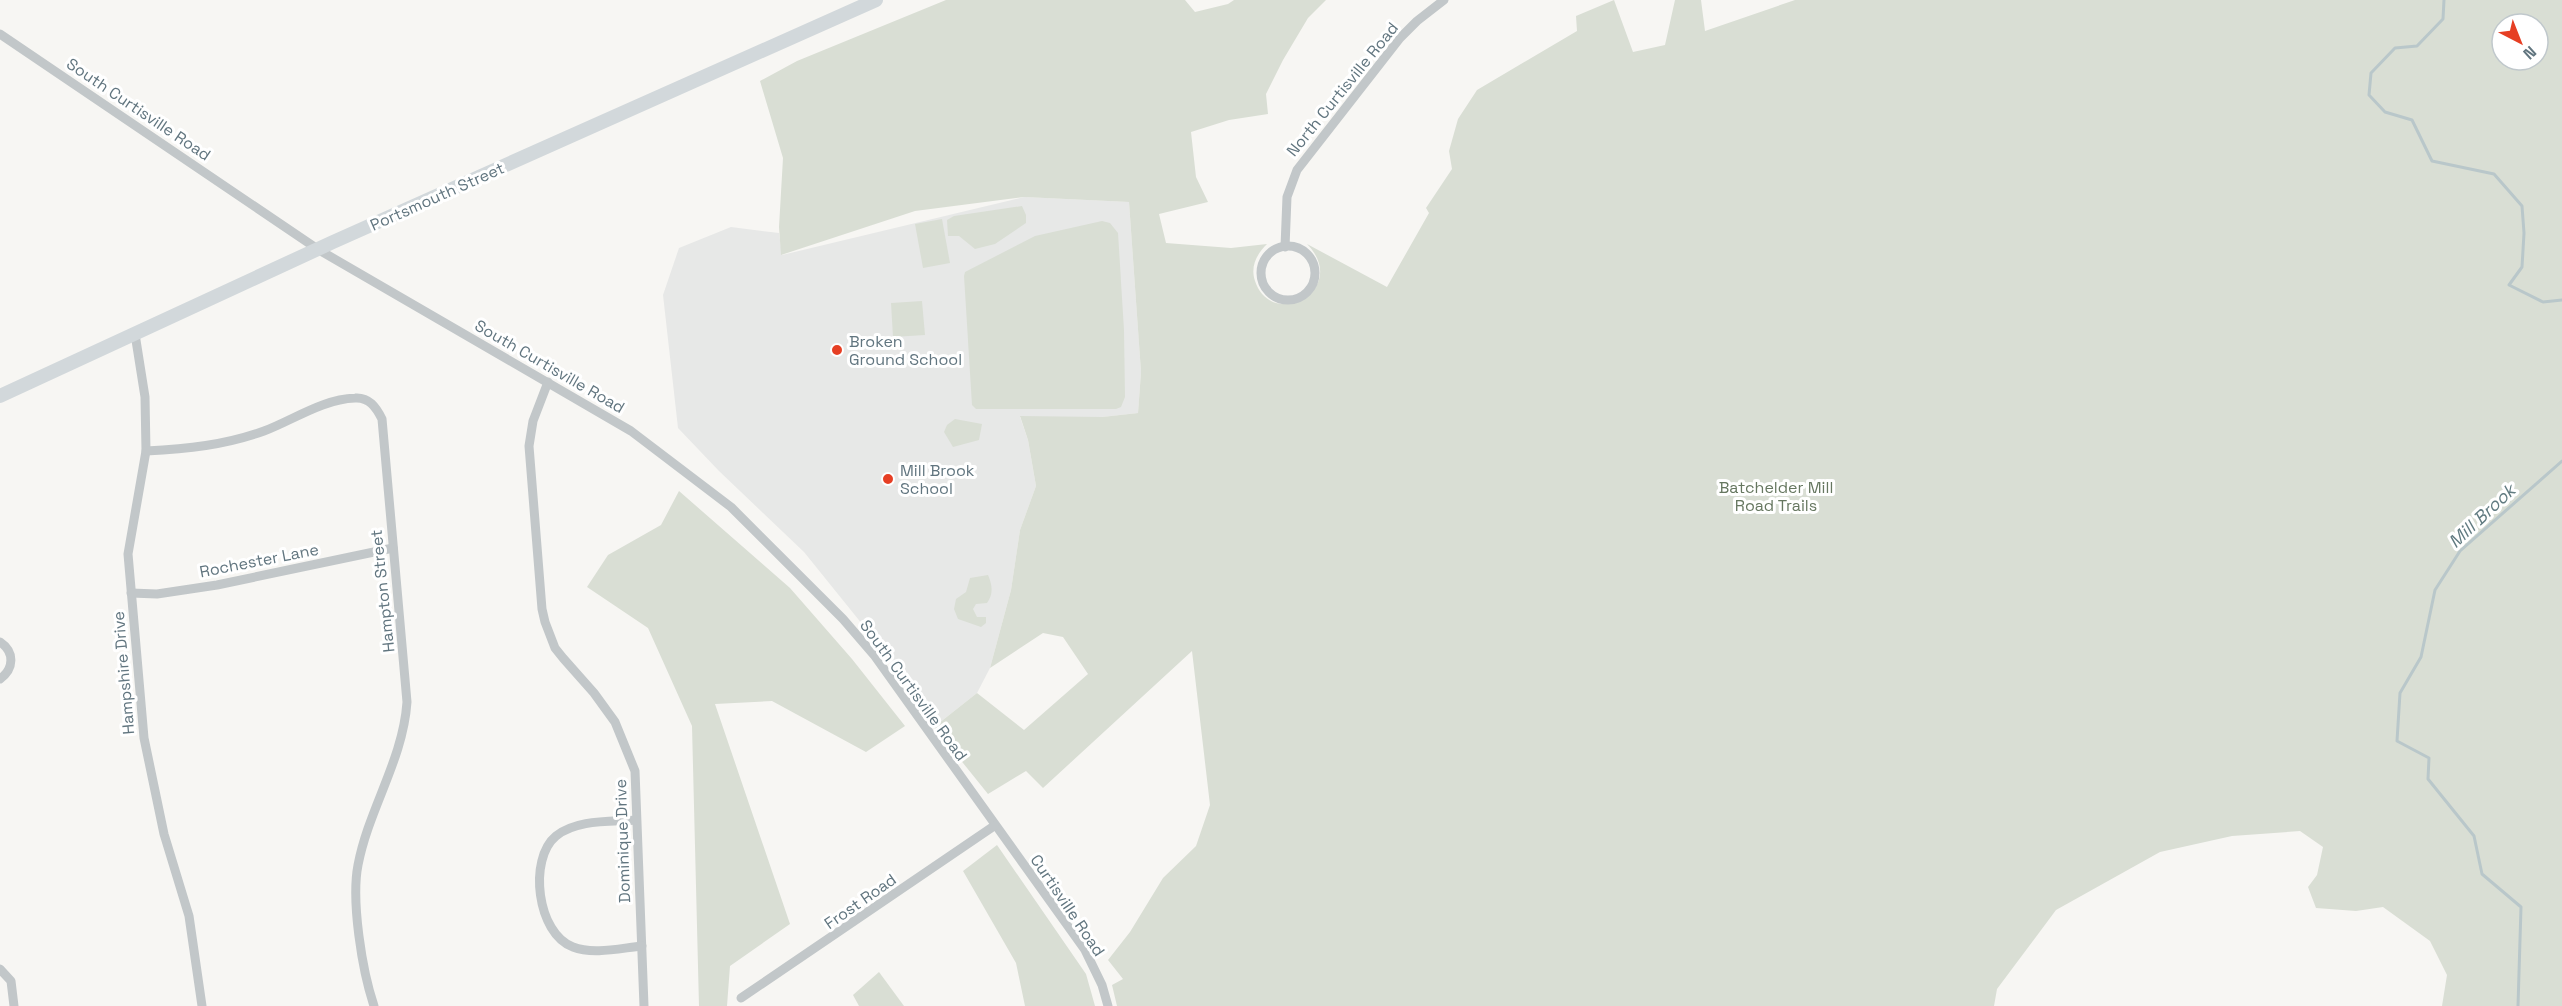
<svg xmlns="http://www.w3.org/2000/svg" width="2562" height="1006" viewBox="0 0 2562 1006" font-family="'Space Grotesk',sans-serif">
<rect width="100%" height="100%" fill="#f7f6f3"/>
<polygon fill="#e7e8e7" points="1024,197 1129,202 1141,372 1138,413 1102,417 1020,417 1028,440 1036,486 1020,530 1011,590 990,668 977,693 934,727 904,676 804,552 719,471 678,428 663,295 679,248 731,227 779,233 782,255"/>
<g fill="#d9ded4" fill-rule="evenodd">
<path d="M946,0h239l10,12 33,-8 6,-4h92l-18,18 -25,42 -17,34 2,20 -39,6 -38,12 5,45 12,25 -49,12 7,29 65,5 36,-4c-10,10 -17,22 -12,37 17,51 96,8 52,-37l80,43 42,-74 -3,-5 26,-39 -3,-18 9,-32 19,-29 100,-59 -1,-15 38,-16 19,52 32,-7 10,-45h26l4,31 90,-31h767v1006h-120l5,-31 -17,-34 -47,-34 -27,4 -40,-3 -8,-21 9,-12 6,-28 -23,-16 -68,5 -72,16 -104,58 -59,79 -3,17h-877l-5,-21 11,-6 -15,-19 22,-28 33,-54 33,-32 14,-41 -18,-154 -149,137 -17,-17 -38,23 -54,-67 43,-34 47,37 64,-56 -25,-37 -20,-4 -53,35 21,-78 9,-60 16,-44 -8,-46 -8,-24 82,1 36,-4 3,-41 -12,-170 -105,-5 -109,14 -134,44 -2,-28 4,-69 -23,-77 37,-20zM2502,24h36v36h-36z"/>
<polygon points="1022,206 1026,215 1026,223 995,244 975,249 959,236 948,236 947,220 954,216"/>
<polygon points="942,219 950,263 923,268 915,224"/>
<polygon points="1102,221 1110,223 1118,233 1124,330 1125,397 1121,407 1116,409 976,409 972,405 964,276 965,272 1035,236"/>
<polygon points="922,301 925,335 893,337 891,303"/>
<polygon points="955,419 982,424 979,440 953,447 944,432 947,425"/>
<polygon points="679,491 790,588 852,659 905,726 866,752 772,701 715,704 790,924 730,966 727,1006 699,1006 692,726 648,628 587,587 608,555 661,525"/>
<path d="M988,575c4,9 6,19 -1,28l-11,1 -3,5 4,8h9v6l-5,4 -23,-8 -4,-10 2,-10 10,-7 4,-14z"/>
<polygon points="997,845 1086,974 1095,1006 1025,1006 1016,963 963,871"/>
<polygon points="879,972 904,1006 859,1006 853,995"/>
</g>
<g fill="none" stroke-linecap="round" stroke-linejoin="round">
<g stroke="#b9c7ca" stroke-width="3">
<polyline points="2444,0 2443,19 2417,46 2395,48 2371,73 2369,95 2385,112 2412,120 2432,161 2494,174 2522,206 2524,233 2522,267 2509,285 2543,302 2562,300"/>
<polyline points="2518,1006 2521,907 2482,874 2474,836 2428,779 2429,758 2397,741 2400,693 2421,657 2435,590 2460,551 2562,461"/>
</g>
<g stroke="#c2c7c9" stroke-width="9">
<polyline points="0,34 319,250 631,431 731,507 843,619 874,655 1085,950 1102,985 1108,1006"/>
<circle cx="1288" cy="273" r="27"/>
<polyline points="1285,247 1287,197 1297,170 1400,38 1417,21 1444,0"/>
<polyline points="135,334 145,397 146,451 128,554 144,738 164,834 189,916 202,1006"/>
<polyline points="548,382 533,421 529,446 542,609 545,622 555,648 563,658 594,693 615,722 635,771 644,1006"/>
<path d="M146,451c41,-2 79,-6 118,-20 29,-11 59,-32 91,-33 14,-1 21,9 27,21l25,283c-4,58 -38,106 -49,163 -7,36 4,105 16,141"/>
<polyline points="131,593 157,594 217,585 393,548"/>
<path d="M0,642c15,10 14,27 0,37"/>
<path d="M636,820c-25,2 -59,-1 -80,16 -28,23 -19,98 17,111 20,8 48,1 69,-1"/>
<polyline points="0,969 11,981 14,1006"/>
<polyline points="741,998 994,826"/>
</g>
<polyline stroke="#d2d8db" stroke-width="14" points="0,396 333,242 876,0"/>
</g>
<g fill="#e63f24" stroke="#fff" stroke-width="2">
<circle cx="837" cy="350" r="6"/>
<circle cx="888" cy="479" r="6"/>
</g>
<g text-anchor="middle" stroke-width="6" stroke-linejoin="round" paint-order="stroke">
<g font-size="16" fill="#61757f" stroke="#fff">
<text transform="translate(1342 89) rotate(-51)" y="6">North Curtisville Road</text>
<text transform="translate(139 109) rotate(34)" y="6">South Curtisville Road</text>
<text transform="translate(437 196) rotate(-24)" y="6">Portsmouth Street</text>
<text transform="translate(550 366) rotate(30)" y="6">South Curtisville Road</text>
<text transform="translate(259 560) rotate(-11)" y="6">Rochester Lane</text>
<text transform="translate(382 591) rotate(-96)" y="6">Hampton Street</text>
<text transform="translate(123 673) rotate(-95)" y="6">Hampshire Drive</text>
<text transform="translate(914 690) rotate(54)" y="6">South Curtisville Road</text>
<text transform="translate(622 841) rotate(-92)" y="6">Dominique Drive</text>
<text transform="translate(860 901) rotate(-35)" y="6">Frost Road</text>
<text transform="translate(1068 905) rotate(56)" y="6">Curtisville Road</text>
</g>
<g font-size="16" fill="#61757f" stroke="#fff" text-anchor="start">
<text x="849" y="347">Broken<tspan x="849" dy="18">Ground School</tspan></text>
<text x="900" y="476">Mill Brook<tspan x="900" dy="18">School</tspan></text>
</g>
<g font-size="16" fill="#667760" stroke="#fff">
<text x="1776" y="493">Batchelder Mill<tspan x="1776" dy="18">Road Trails</tspan></text>
</g>
<g font-size="18" font-style="italic" fill="#617b81" stroke="#fff">
<text transform="translate(2482 516) rotate(-43)" y="6">Mill Brook</text>
</g>
</g>
<g transform="translate(2520 42) rotate(138)"><circle r="28" fill="#ffffff" stroke="#c0c8cc" stroke-width="1.5"/>
<path d="M0-4.5L10 22L0 15L-10 22Z" fill="#e63f24"/>
<text y="-9" font-size="16" font-weight="bold" text-anchor="middle" fill="#61757f">N</text>
</g>
</svg>
